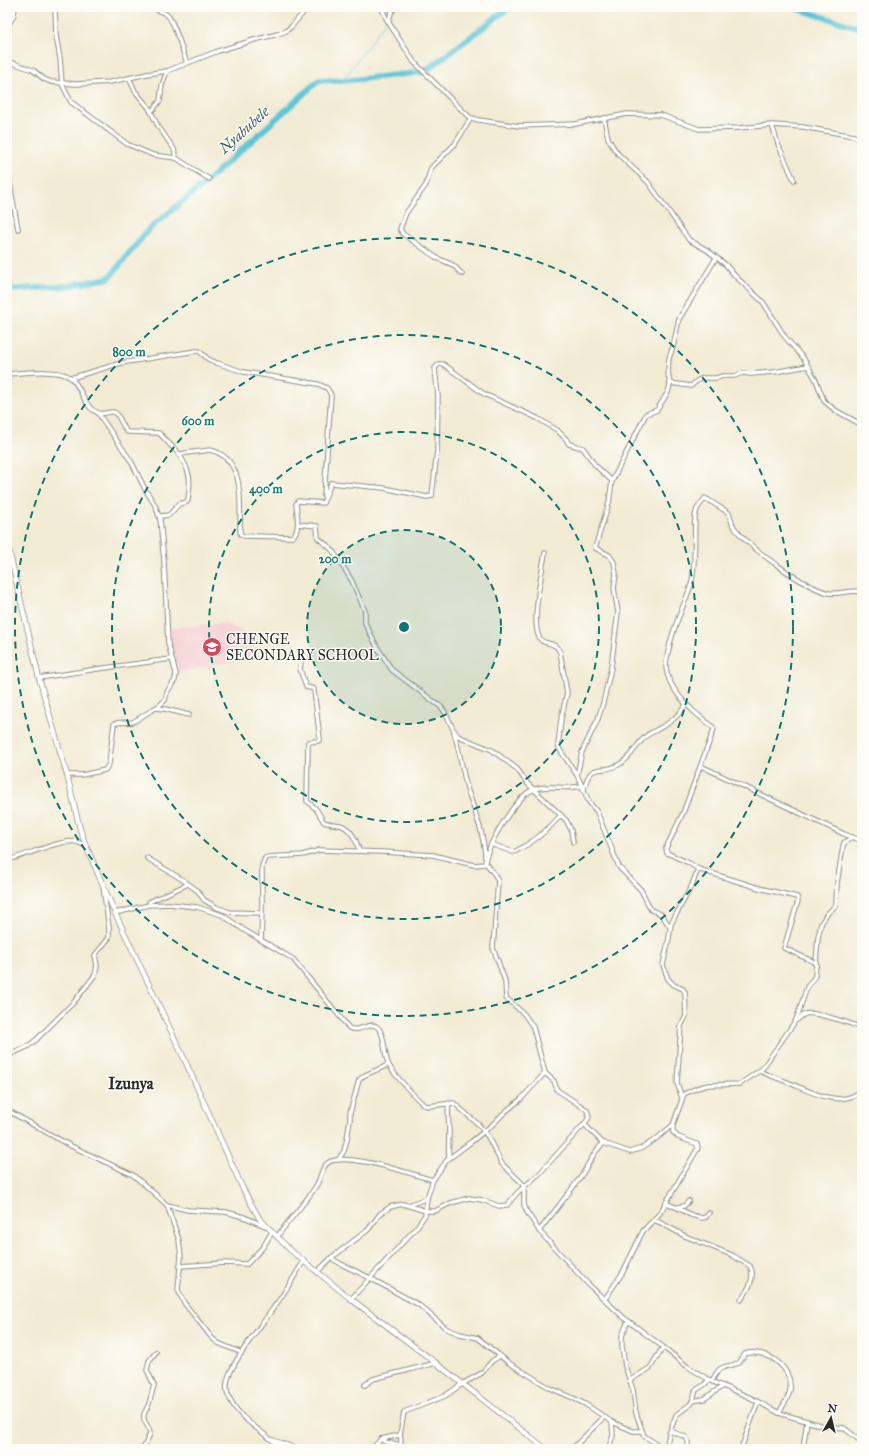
<svg xmlns="http://www.w3.org/2000/svg" width="869" height="1456" viewBox="0 0 869 1456" font-family="'IM FELL Great Primer',serif">
<rect width="100%" height="100%" fill="#fdfcf7"/>
<filter id="ink" filterUnits="userSpaceOnUse"><feTurbulence type="fractalNoise" baseFrequency=".025" numOctaves="2"/><feDisplacementMap in="SourceGraphic" scale="8" xChannelSelector="R" yChannelSelector="G"/><feConvolveMatrix kernelMatrix="1 2 1 2 8 2 1 2 1" color-interpolation-filters="sRGB"/></filter>
<filter id="wash" filterUnits="userSpaceOnUse"><feTurbulence type="fractalNoise" baseFrequency=".012" numOctaves="4" result="noise"/><feDisplacementMap in="SourceGraphic" scale="16" xChannelSelector="R" yChannelSelector="G"/><feGaussianBlur stdDeviation="0.9" result="paint"/><feColorMatrix in="noise" values="0 0 0 0 0 0 0 0 0 0 0 0 0 0 0 0 0 1.4 0 .05"/><feComposite in="paint" operator="in"/></filter>
<g filter="url(#wash)">
<rect width="100%" height="100%" fill="#f2ebd4"/>
<polygon fill="#f7cfd4" points="225,623 248,635 252,658 178,672 170,628"/>
<g fill="none" stroke-linecap="round" stroke-linejoin="round">
<g stroke="#5cc5d7" stroke-width="1">
<polyline points="387,16 387,7"/>
<polyline points="342,81 386,21"/>
</g>
<g stroke="#5cc5d7" stroke-width="6">
<polyline points="791,7 856,27 862,26"/>
<polyline points="7,290 67,286 109,278 149,229 197,190 319,80 342,81 424,72 510,7"/>
</g>
</g>
</g>
<g filter="url(#ink)">
<g fill="none" stroke-linecap="round" stroke-linejoin="round">
<g stroke="#8e8b80" stroke-width="5.5">
<g id="minor">
<polyline points="55,7 56,36 60,58 62,84 71,102 127,144 153,155 176,158 209,179"/>
<path d="M154,7c3,5 9,4 13,8 7,5 16,38 20,48"/>
<polyline points="381,7 387,20 414,62 463,111 471,118 479,120 519,126 575,124 627,114 661,115 699,129 739,128 772,125 803,127 854,136 862,141"/>
<path d="M389,22c1,-7 2,-12 8,-15"/>
<polyline points="7,27 14,15 15,7"/>
<polyline points="7,61 33,70 44,79 51,82 76,84 110,82 147,74 167,71 218,51 254,40 278,34 286,31 291,27 308,7"/>
<polyline points="129,78 135,91 149,108 158,126 174,149 176,158"/>
<polyline points="151,112 160,101 162,85 167,71"/>
<polyline points="604,118 608,138 613,147 619,155 648,182 689,240 707,250 726,265 735,276 763,302 785,337 804,359 816,380 824,401 835,410 862,425"/>
<polyline points="772,125 778,144 794,180"/>
<polyline points="7,173 10,184 18,229"/>
<polyline points="462,274 453,265 437,258 403,234 400,229 406,213 426,185 431,168 455,144 471,118"/>
<path d="M7,374c14,-1 53,-6 64,4 11,9 13,31 28,35 5,2 10,-2 15,-1l3,2 9,17 2,1 31,1 20,21 31,-4c36,8 30,54 30,81l1,4 3,1 48,1c9,-7 5,-23 4,-33l2,-3 25,2 8,-20 53,5 43,9 5,-1 5,-45 1,-54 -3,-29 4,-4h4l41,30 53,24 20,12 9,9 3,5 14,4 12,17 17,16"/>
<polyline points="71,378 121,363 196,351 199,351 208,359 217,363 244,372 318,384 327,388 331,395 324,496"/>
<polyline points="670,383 691,386 698,380 703,378 716,378 723,376 734,376 743,373 750,374 774,372 808,366"/>
<path d="M160,518l1,-2 8,-1 10,-11 8,-2 1,-2c3,-21 3,-27 -9,-46"/>
<path d="M298,524l19,2 1,12 10,8 5,5 19,30 13,30v12l12,24 15,23 49,37c8,8 9,21 17,29l34,14 25,19 11,15 38,36 5,10 2,12"/>
<path d="M545,553c-3,20 -14,67 -6,84 3,9 16,3 21,15l7,41 -6,26 -3,26 2,5 17,25 12,27 8,10 22,55 22,23 10,20 10,4 9,13"/>
<path d="M301,661l-1,8 6,18 8,2v2l6,48 -2,2 -10,1 -1,59 9,8 8,13c5,2 11,2 16,3 11,3 17,16 19,26"/>
<polyline points="39,678 97,669 171,659"/>
<polyline points="155,708 165,709 189,715"/>
<path d="M454,733c6,18 8,37 13,55 7,22 17,45 18,69"/>
<polyline points="701,766 844,834 862,841"/>
<path d="M67,775h15l23,-5 4,-6 5,-40c5,-3 13,-1 19,-2l27,-17 5,-5 2,-8 8,-12 1,-6 -8,-31 -4,-82 -4,-42 -5,-14 -10,-16 -14,-28 -33,-48"/>
<polyline points="577,775 582,752 598,719 603,703 611,668 618,612 614,588 616,574 614,562 609,555 595,548 609,503 612,481 643,420 646,414 657,410 668,392 670,385 668,372 669,358 673,347 679,319 716,258"/>
<path d="M584,789c7,-30 17,-13 36,-25 11,-6 16,-19 25,-27 4,-4 9,-5 13,-8 11,-5 21,-14 28,-24"/>
<path d="M491,844l22,8 3,-1c16,-8 33,-22 45,-36"/>
<polyline points="147,858 183,880 198,891 204,900 216,907 229,912 262,913"/>
<path d="M7,860c17,-3 55,-22 70,-18 3,1 6,3 9,4"/>
<polyline points="149,902 188,884"/>
<path d="M115,913l34,-8 20,-1 28,3 25,8 22,15 49,29 56,69c10,5 21,-6 27,-2 10,7 7,26 12,37 3,9 28,35 36,42l4,1 26,-3 25,22 9,12 14,27 19,18 3,5v18l3,7 13,20 48,52 35,33 40,30 25,20 25,15 36,15 30,16 41,12 24,3 18,14"/>
<polyline points="261,940 262,913 262,866 265,858 268,857 303,855 320,850 382,852 433,855 474,865 485,864"/>
<path d="M817,965l-5,-4 -28,-13 14,-47 -1,-4 -38,-9 -61,-19 -9,-6 -22,-10 -1,-5 17,-35 31,-84 -2,-3c-18,-13 -44,-35 -46,-59 0,-9 3,-19 5,-27 5,-19 14,-37 20,-55 5,-16 3,-50 4,-68l2,-8 8,-11 24,15c2,4 2,10 5,14 15,21 70,60 95,66 12,2 20,-4 33,-1"/>
<path d="M797,1020c3,-2 5,-5 8,-6 10,-3 47,10 57,14"/>
<polyline points="7,1056 27,1047 36,1040 74,1002 95,975 97,966 95,955 109,938 109,928 103,887"/>
<path d="M759,1071c12,5 24,9 35,14 21,9 49,23 68,5"/>
<polyline points="682,1098 677,1083 681,1026 686,1016 685,992 683,989 674,985 668,979 663,965 669,938 671,924 692,885 698,869"/>
<path d="M449,1103c-2,9 0,16 0,26 0,9 -1,19 0,29"/>
<polyline points="7,1110 69,1145 133,1175 154,1193 167,1205 179,1240 181,1257 178,1289 180,1295 185,1304 212,1338 218,1343 242,1353"/>
<polyline points="584,1124 603,1143 630,1152 642,1148 656,1139 673,1125"/>
<polyline points="338,1160 344,1151 347,1139 350,1120 350,1113 359,1080 365,1075 388,1065"/>
<polyline points="666,1203 680,1209 691,1215 702,1218 706,1217 709,1213"/>
<polyline points="167,1205 188,1210 226,1212 244,1217 265,1226"/>
<polyline points="409,1205 427,1198"/>
<polyline points="678,1207 684,1206 689,1201"/>
<path d="M654,1220l9,4 22,12 47,19 18,11c6,11 -3,26 -9,34"/>
<path d="M539,1231c14,-18 29,-36 42,-55 8,-11 12,-25 23,-33"/>
<path d="M277,1237c12,-18 28,-33 39,-51 5,-7 5,-20 13,-24 20,-10 81,12 104,18"/>
<polyline points="331,1258 341,1264 370,1278 419,1305 447,1329 460,1334 478,1338 509,1363 550,1388 571,1397 585,1404 612,1422 633,1431 642,1431"/>
<polyline points="180,1266 224,1263 247,1264 263,1247 272,1232"/>
<path d="M317,1272l14,-14 37,-28 12,-16 10,-7 13,-3 23,7h9l16,-8 18,-5 13,2 17,6 8,-1 11,-13 21,-18 47,-52 3,-5 -2,-7 -30,-20 -3,-9 -9,-8 -12,-46 -9,-13 -18,-16 -1,-17 -12,-33 5,-67 -3,-6 -10,-13c3,-18 32,-68 50,-73 14,-5 32,1 46,-3"/>
<polyline points="351,1299 416,1228 425,1215 427,1198 433,1180 447,1160 471,1142 492,1125 505,1112 521,1099 545,1073"/>
<polyline points="605,1299 623,1272 643,1231 660,1213 698,1148 697,1144 678,1137 673,1132 673,1125 684,1094 697,1088 708,1085 740,1084 762,1069 796,1020 807,987 815,976 818,937 821,924 826,915 836,905 837,883 843,846 844,843 852,837"/>
<polyline points="628,1321 622,1336 622,1346 625,1366 633,1390 636,1413 644,1436 665,1449"/>
<polyline points="630,1380 650,1368 663,1347"/>
<path d="M712,1381c9,-18 10,-12 27,-18l6,-9c21,-6 48,13 45,36 -1,8 -7,15 -11,23"/>
<polyline points="365,1385 373,1379 436,1363"/>
<polyline points="692,1401 704,1399 723,1386"/>
<polyline points="670,1431 686,1437 688,1441 688,1446"/>
<polyline points="400,1435 401,1439 400,1449"/>
<polyline points="381,1439 385,1442 401,1445"/>
<polyline points="273,1440 298,1449"/>
<polyline points="143,1449 150,1434 149,1429 144,1420 144,1414 149,1404 154,1385 147,1370 149,1361 156,1352"/>
<path d="M282,1449c-18,-18 -41,-27 -52,-50 -5,-8 -4,-17 0,-26 10,-23 30,-45 44,-66 11,-14 20,-31 30,-46"/>
<polyline points="372,1449 381,1439 400,1435 404,1412 445,1396 462,1384 482,1373 492,1361 500,1356"/>
<polyline points="572,1449 604,1417"/>
<polyline points="608,1449 613,1436 612,1422"/>
<polyline points="666,1449 669,1434 676,1415 692,1403 696,1390 704,1385 709,1380"/>
<polyline points="741,1449 758,1402"/>
<polyline points="803,1449 807,1421"/>
</g>
</g>
<g stroke="#8e8b80" stroke-width="6">
<polyline id="tertiary" points="7,542 39,678 67,775 80,829 86,846 115,913 182,1054 243,1189 259,1218 290,1250 351,1299 436,1363 546,1449"/>
</g>
<use href="#minor" stroke="#fff" stroke-width="3.5"/>
<use href="#tertiary" stroke="#fff" stroke-width="4.5"/>
</g>
</g>
<circle cx="404" cy="627" r="97" fill="#0f766e" fill-opacity=".12"/>
<g fill="none" stroke="#0f766e" stroke-width="2" stroke-dasharray="7 5">
<circle cx="404" cy="627" r="97"/>
<circle cx="404" cy="627" r="195"/>
<circle cx="404" cy="627" r="292"/>
<circle cx="404" cy="627" r="389"/>
</g>
<defs>
<g id="school-disc" transform="scale(1)"><circle r="9.5" fill="#d1495b" stroke="#fdfcf7"/><path d="M0-5L7-2L0 1L-7-2ZM-4 1L0 2.5L4 1V4Q0 6-4 4Z" fill="#fff"/></g>
</defs>
<g fill-rule="evenodd">
<use href="#school-disc" x="212" y="647"/>
</g>
<g text-anchor="middle" stroke-width="3" stroke-linejoin="round" paint-order="stroke">
<g font-size="14" fill="#2b2b2b" stroke="#fdfcf7" text-anchor="start">
<text x="226" y="644">CHENGE<tspan x="226" dy="16">SECONDARY SCHOOL</tspan></text>
</g>
<g font-size="15" font-style="italic" fill="#3c6167" stroke="#fdfcf7">
<text transform="translate(244 130) rotate(-42)" y="5">Nyabubele</text>
</g>
<g font-size="16" font-weight="bold" fill="#2b2b2b" stroke="#fdfcf7">
<text x="131" y="1089">Izunya</text>
</g>
</g>
<circle cx="404" cy="627" r="6" fill="#0f766e" stroke="#fdfcf7" stroke-width="2"/>
<g font-size="12" text-anchor="middle" font-weight="bold" fill="#0f766e" stroke="#fdfcf7" stroke-width="3" stroke-linejoin="round" paint-order="stroke">
<text x="129" y="356">800 m</text>
<text x="198" y="425">600 m</text>
<text x="266" y="493">400 m</text>
<text x="335" y="563">200 m</text>
</g>
<rect width="869" height="1456" fill="none" stroke="#fdfcf7" stroke-width="24"/>
<g transform="translate(831 1418) rotate(8)" stroke="#fdfcf7" stroke-width="3" paint-order="stroke">
<path d="M0-3L7 15L0 10L-7 15Z" fill="#2b2b2b"/>
<text y="-6" font-size="11" font-weight="bold" text-anchor="middle" fill="#2b2b2b">N</text>
</g>
</svg>
